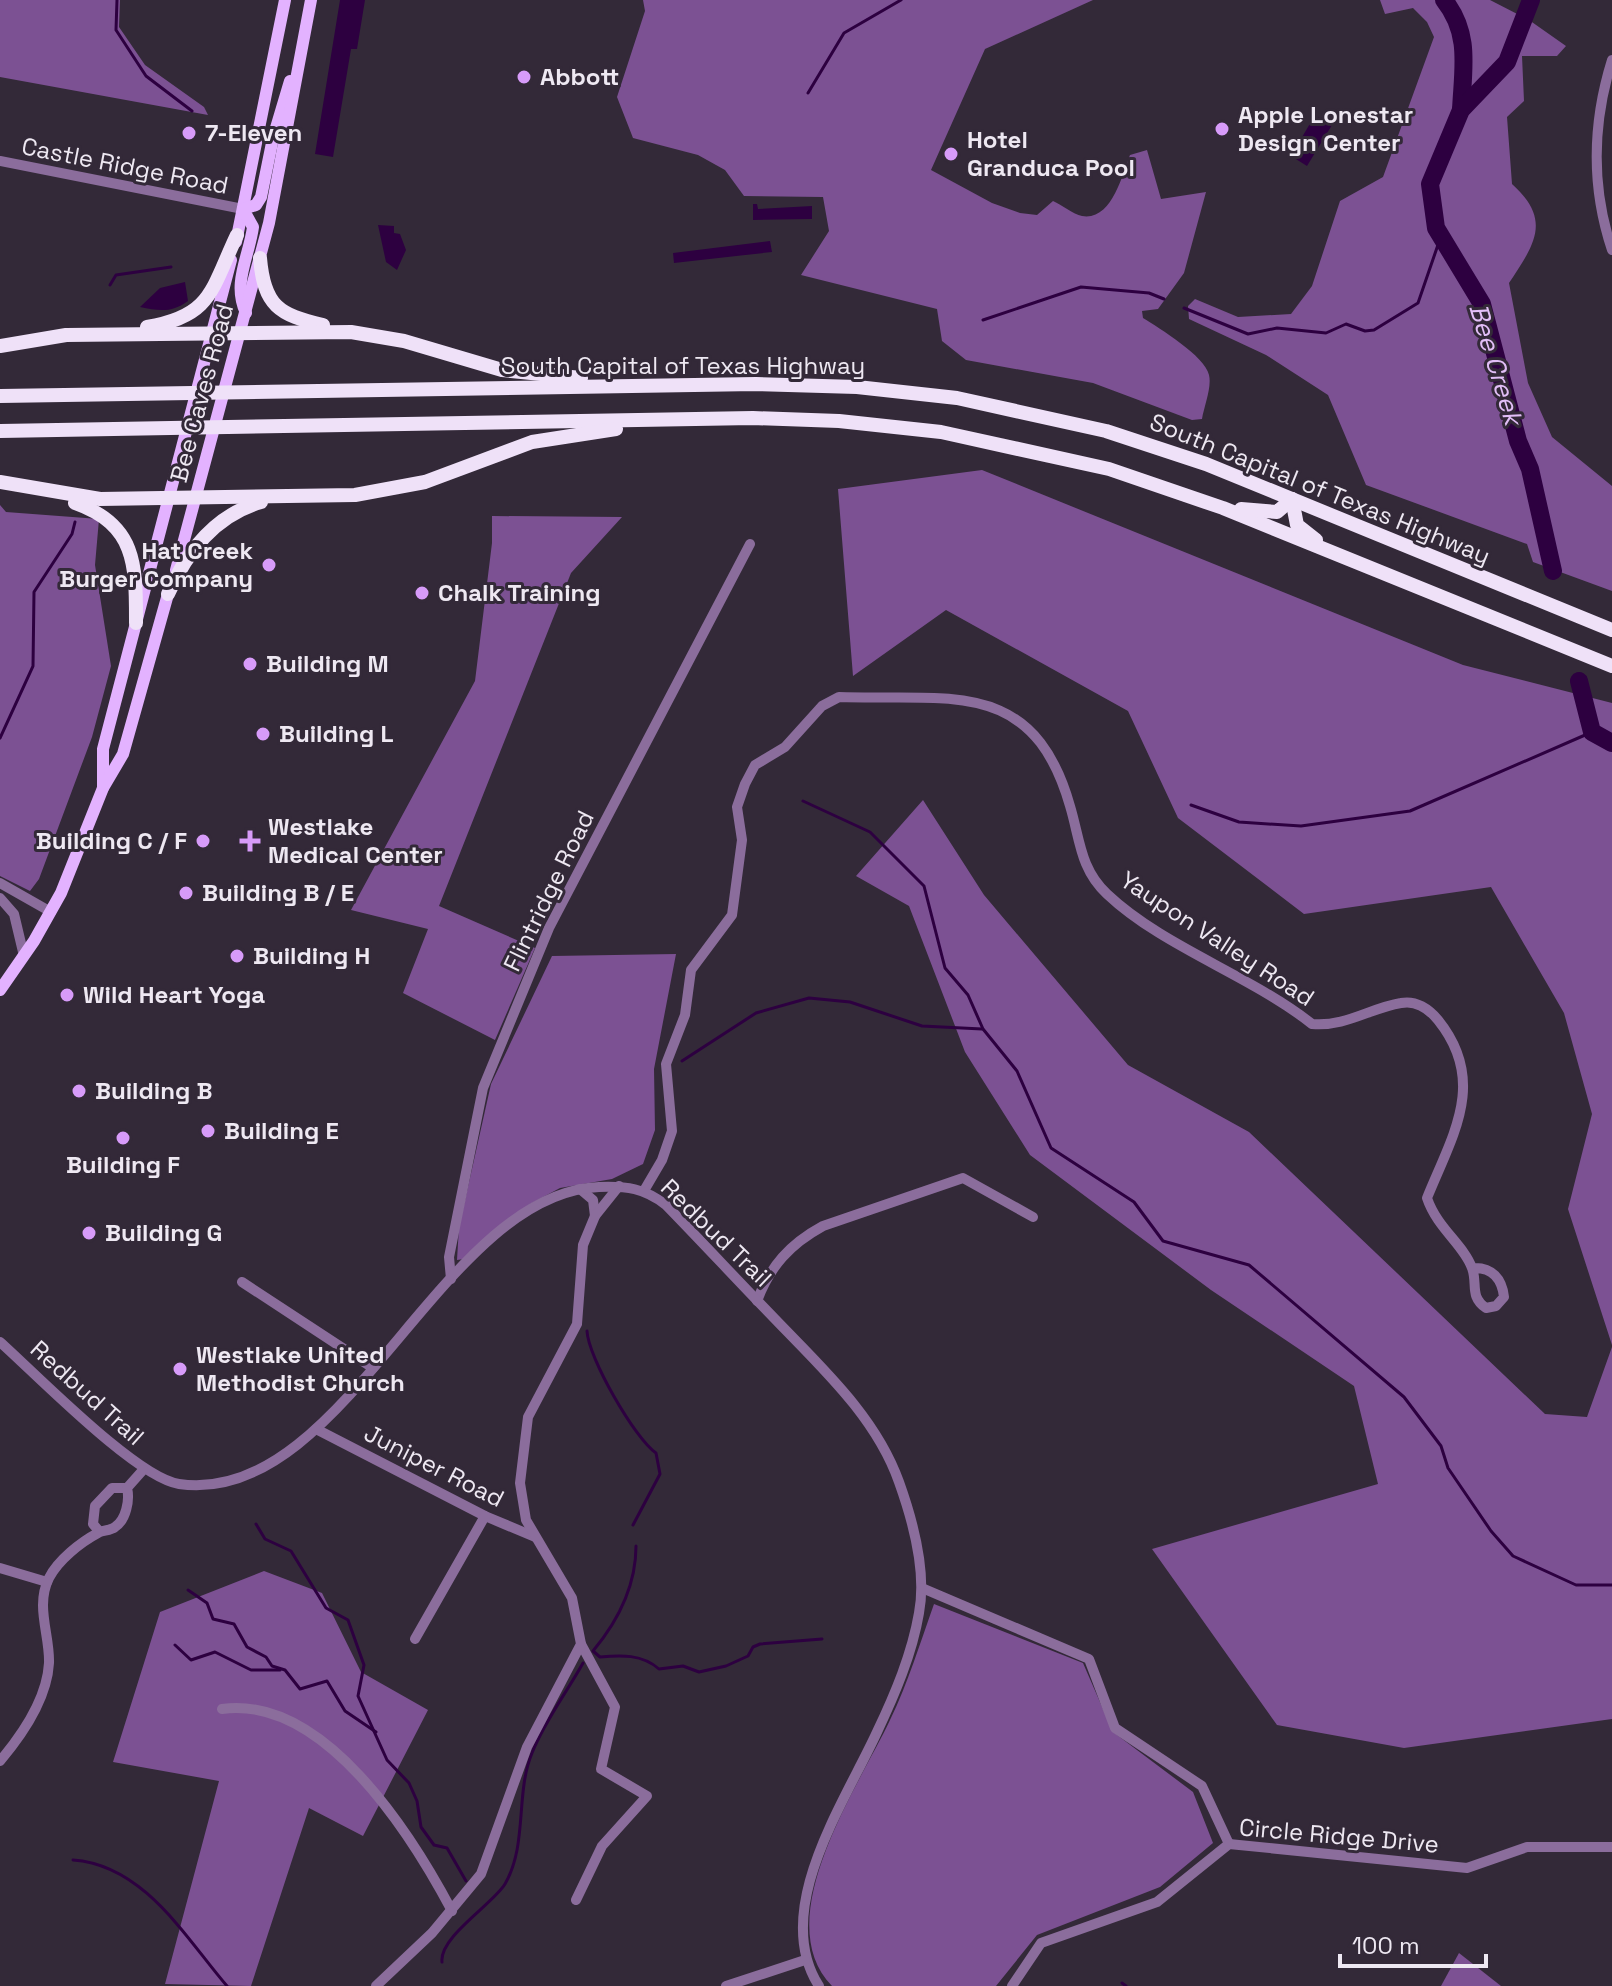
<svg xmlns="http://www.w3.org/2000/svg" width="1612" height="1986" viewBox="0 0 1612 1986" font-family="'Space Grotesk',sans-serif">
<rect width="100%" height="100%" fill="#332938"/>
<g fill="#7c5193">
<polygon points="0,0 120,0 119,27 145,65 204,107 208,115 0,77"/>
<path d="M643,0h450l-108,49 -54,121 61,33 28,10 17,2 16,-14c9,4 20,13 29,15 30,5 40,-41 48,-61l17,-5 14,49 45,-7 -22,81 -26,36 -16,2 1,7c16,10 62,38 66,57 3,12 -5,32 -7,44l-10,1 -99,-37 -127,-23 -24,-19 -5,-32 -136,-34 28,-44 -6,-34 -79,-1 -19,-26 -27,-15 -65,-17 -16,-41 28,-86z"/>
<path d="M1380,0h110l39,20 37,26 -9,10h-35l2,45 -17,16 5,67c40,36 23,60 -3,99l19,100 24,54 60,49v105l-79,-29 -6,-18 -161,-59 -38,-90 -62,-40 -77,-36 -1,-13 7,-7 43,18 53,-3 21,-28 28,-85 43,-24 51,-140 -7,-15 -14,-14 -28,6z"/>
<polygon points="982,470 1463,665 1612,703 1612,1345 1568,1209 1592,1114 1564,1013 1491,887 1304,914 1178,818 1128,711 946,610 853,676 838,489"/>
<polygon points="0,505 6,512 99,519 95,565 111,666 92,737 39,879 30,891 0,876"/>
<polygon points="492,516 622,517 571,573 439,906 535,948 495,1040 403,993 428,929 351,910 475,681 492,543"/>
<polygon points="923,800 984,895 1128,1065 1249,1132 1545,1414 1587,1417 1612,1347 1612,1719 1404,1748 1277,1725 1152,1549 1378,1484 1354,1386 1211,1290 1030,1155 965,1052 909,906 856,876"/>
<polygon points="676,954 654,1069 655,1130 643,1164 612,1179 560,1188 530,1204 464,1259 457,1260 459,1227 491,1084 552,956"/>
<polygon points="264,1571 322,1593 361,1672 428,1710 363,1836 309,1808 251,1986 165,1984 219,1781 113,1762 160,1612"/>
<path d="M934,1604l149,59 30,69 80,60 20,51 -53,44 -123,48 -41,51h-164c-65,-67 27,-200 58,-266 18,-37 30,-77 44,-116z"/>
<polygon points="1459,1953 1501,1986 1441,1986"/>
</g>
<g fill="#2d0040">
<polygon points="340,0 365,0 357,49 351,49 333,157 315,154"/>
<polygon points="1315,115 1332,125 1307,166 1291,156"/>
<polygon points="753,204 757,204 758,209 812,206 812,219 753,220"/>
<polygon points="378,225 394,226 394,233 400,234 406,250 397,270 386,262"/>
<polygon points="770,241 772,252 674,263 673,253"/>
<path d="M185,282l3,19c-16,12 -29,10 -48,6l20,-19z"/>
</g>
<g fill="none" stroke-linecap="round" stroke-linejoin="round">
<g stroke="#2d0040" stroke-width="3">
<polyline points="117,0 116,30 146,76 192,111"/>
<polyline points="808,93 844,33 901,0"/>
<polyline points="110,285 116,275 171,267"/>
<polyline points="1184,308 1248,334 1277,328 1326,333 1346,324 1365,331 1374,330 1418,303 1441,236"/>
<polyline points="983,320 1081,287 1149,293 1164,299"/>
<polyline points="0,738 33,666 34,592 72,534 75,522"/>
<polyline points="803,801 870,832 924,886 945,968 968,995 983,1029 1017,1071 1051,1148 1134,1202 1163,1241 1249,1265 1404,1397 1441,1446 1448,1468 1491,1531 1513,1556 1576,1585 1612,1585"/>
<polyline points="1191,805 1239,822 1301,826 1410,811 1592,732"/>
<polyline points="682,1061 756,1013 809,998 850,1002 922,1026 982,1029"/>
<path d="M587,1331c1,26 48,108 69,122l4,21 -27,51"/>
<polyline points="256,1524 265,1539 291,1551 326,1608 348,1620 364,1665 358,1696 387,1760 409,1783 417,1801 421,1827 434,1845 447,1848 466,1881"/>
<path d="M636,1546c0,39 -18,75 -43,105l7,6c21,-2 42,-3 59,12l24,-3 16,6 27,-6 22,-10 5,-9 7,-3 62,-5"/>
<polyline points="188,1590 207,1603 213,1619 234,1624 247,1647 266,1657 272,1666 285,1670 300,1689 327,1681 345,1711 376,1732"/>
<polyline points="175,1645 191,1660 215,1652 251,1670 280,1670"/>
<path d="M73,1860c71,5 112,77 154,126"/>
<path d="M442,1962c-3,-25 51,-58 63,-78 23,-40 10,-90 27,-131 12,-31 35,-61 51,-90"/>
<polyline points="1122,1983 1126,1986"/>
</g>
<g stroke="#2d0040" stroke-width="18">
<path d="M1444,0c27,34 19,68 17,110"/>
<polyline points="1531,0 1507,62 1461,110 1430,184 1436,228 1482,304 1518,441 1530,469 1553,571"/>
<polyline points="1579,681 1592,732 1612,743"/>
</g>
<g stroke="#8b6d9c" stroke-width="10">
<path d="M1612,60c-20,64 -21,127 0,190"/>
<polyline points="0,161 243,209"/>
<polyline points="0,883 51,912"/>
<polyline points="0,898 14,914 24,956"/>
<polyline points="580,1189 593,1200 595,1216"/>
<path d="M645,1189l17,-29 10,-29 -6,-67 19,-49 6,-45 41,-55 10,-75 -5,-33 8,-23 10,-19 30,-18 37,-41 17,-9c109,4 194,-21 231,109 10,33 10,63 37,88 56,53 143,81 205,130 34,3 58,-16 89,-21 15,-3 28,6 37,17 50,62 14,116 -11,178 10,30 37,47 45,70 6,16 -3,28 14,40l10,-2 8,-9c-2,-18 -12,-30 -31,-29"/>
<polyline points="451,1279 449,1257 483,1088 549,928 750,544"/>
<polyline points="242,1282 373,1368"/>
<path d="M757,1301c13,-35 33,-57 66,-75l140,-48 70,39"/>
<path d="M0,1342c37,33 137,136 179,142 166,24 261,-291 420,-297 28,-1 45,1 67,18 37,38 73,77 109,114 47,49 101,98 124,163 14,39 28,89 20,131 -7,41 -24,81 -42,119 -32,70 -107,178 -58,254"/>
<polyline points="316,1429 485,1516 535,1537"/>
<polyline points="99,1531 93,1524 95,1506 112,1488 127,1488"/>
<polyline points="0,1568 47,1582"/>
<polyline points="922,1588 1089,1659 1115,1728 1202,1786 1229,1844"/>
<polyline points="415,1639 485,1516"/>
<path d="M222,1709c102,-14 189,125 230,202"/>
<path d="M0,1761c22,-26 47,-62 49,-98 1,-28 -14,-57 0,-85 9,-18 32,-36 49,-45 4,-3 12,-2 17,-6 11,-7 15,-27 12,-39l16,-18"/>
<polyline points="576,1900 602,1846 647,1796 601,1769 615,1707 581,1644"/>
<polyline points="376,1986 432,1933 481,1874 527,1747 581,1644 572,1598 526,1520 520,1483 528,1417 577,1324 583,1245 595,1216 619,1186"/>
<polyline points="726,1986 805,1960"/>
<polyline points="1012,1986 1041,1943 1157,1902 1229,1844 1467,1868 1527,1847 1612,1847"/>
</g>
<g stroke="#e3b2ff" stroke-width="12">
<polyline points="236,242 285,0"/>
<path d="M246,313c-14,-30 3,-56 7,-86l-10,-18 13,-4 5,-8 12,-59 17,-57"/>
<polyline points="176,570 269,223 311,0"/>
<polyline points="103,788 103,749 231,260"/>
<polyline points="0,990 34,941 61,893 103,788 123,754 170,587"/>
</g>
<g stroke="#efe1f8" stroke-width="14">
<path d="M260,258c4,48 19,57 63,67"/>
<path d="M147,327c65,-11 64,-37 90,-92"/>
<polyline points="0,346 66,335 351,332 404,341 502,370 581,378"/>
<polyline points="0,396 756,384 857,387 957,398 1106,431 1206,464 1612,630"/>
<polyline points="0,431 753,418 839,421 941,432 1109,469 1223,508 1612,666"/>
<polyline points="0,482 100,499 355,495 425,482 532,442 616,429"/>
<polyline points="1292,499 1297,525 1316,540"/>
<path d="M75,503c62,22 61,63 61,120"/>
<polyline points="1241,509 1277,512 1292,499"/>
<path d="M168,594c19,-43 47,-79 93,-92"/>
</g>
</g>
<g fill="#d79bf9" stroke="#332938" stroke-width="3">
<circle cx="524" cy="77" r="8"/>
<circle cx="1222" cy="129" r="8"/>
<circle cx="189" cy="133" r="8"/>
<circle cx="951" cy="154" r="8"/>
<circle cx="269" cy="565" r="8"/>
<circle cx="422" cy="593" r="8"/>
<circle cx="250" cy="664" r="8"/>
<circle cx="263" cy="734" r="8"/>
<circle cx="203" cy="841" r="8"/>
<path d="M246 829h8v8h8v8h-8v8h-8v-8h-8v-8h8z"/>
<circle cx="186" cy="893" r="8"/>
<circle cx="237" cy="956" r="8"/>
<circle cx="67" cy="995" r="8"/>
<circle cx="79" cy="1091" r="8"/>
<circle cx="208" cy="1131" r="8"/>
<circle cx="123" cy="1138" r="8"/>
<circle cx="89" cy="1233" r="8"/>
<circle cx="180" cy="1369" r="8"/>
</g>
<g text-anchor="middle" stroke-width="6" stroke-linejoin="round" paint-order="stroke">
<g font-size="24" font-weight="bold" fill="#eee8f2" stroke="#332938" text-anchor="start">
<text x="540" y="85">Abbott</text>
<text x="1238" y="123">Apple Lonestar<tspan x="1238" dy="28">Design Center</tspan></text>
<text x="205" y="141">7-Eleven</text>
<text x="967" y="148">Hotel<tspan x="967" dy="28">Granduca Pool</tspan></text>
<text x="253" y="559" text-anchor="end">Hat Creek<tspan x="253" dy="28">Burger Company</tspan></text>
<text x="438" y="601">Chalk Training</text>
<text x="266" y="672">Building M</text>
<text x="279" y="742">Building L</text>
<text x="268" y="835">Westlake<tspan x="268" dy="28">Medical Center</tspan></text>
<text x="187" y="849" text-anchor="end">Building C / F</text>
<text x="202" y="901">Building B / E</text>
<text x="253" y="964">Building H</text>
<text x="83" y="1003">Wild Heart Yoga</text>
<text x="95" y="1099">Building B</text>
<text x="224" y="1139">Building E</text>
<text x="123" y="1173" text-anchor="middle">Building F</text>
<text x="105" y="1241">Building G</text>
<text x="196" y="1363">Westlake United<tspan x="196" dy="28">Methodist Church</tspan></text>
</g>
<g font-size="24" fill="#eee8f2" stroke="#332938">
<text transform="translate(125 166) rotate(11)" y="8">Castle Ridge Road</text>
<text x="683" y="374">South Capital of Texas Highway</text>
<text transform="translate(202 393) rotate(-75)" y="8">Bee Caves Road</text>
<text transform="translate(1320 489) rotate(22)" y="8">South Capital of Texas Highway</text>
<text transform="translate(549 891) rotate(-64)" y="8">Flintridge Road</text>
<text transform="translate(1217 939) rotate(33)" y="8">Yaupon Valley Road</text>
<text transform="translate(716 1233) rotate(44)" y="8">Redbud Trail</text>
<text transform="translate(87 1393) rotate(42)" y="8">Redbud Trail</text>
<text transform="translate(434 1466) rotate(27)" y="8">Juniper Road</text>
<text transform="translate(1339 1836) rotate(5)" y="8">Circle Ridge Drive</text>
</g>
<g font-size="26" font-style="italic" fill="#e2bef7" stroke="#332938">
<text transform="translate(1496 364) rotate(73)" y="9">Bee Creek</text>
</g>
</g>
<path d="M1340 1954v12h146v-12" fill="none" stroke="#eee8f2" stroke-width="4"/>
<text x="1352" y="1954" font-size="24" fill="#eee8f2" stroke="#332938" stroke-width="6" paint-order="stroke">100 m</text>
</svg>
